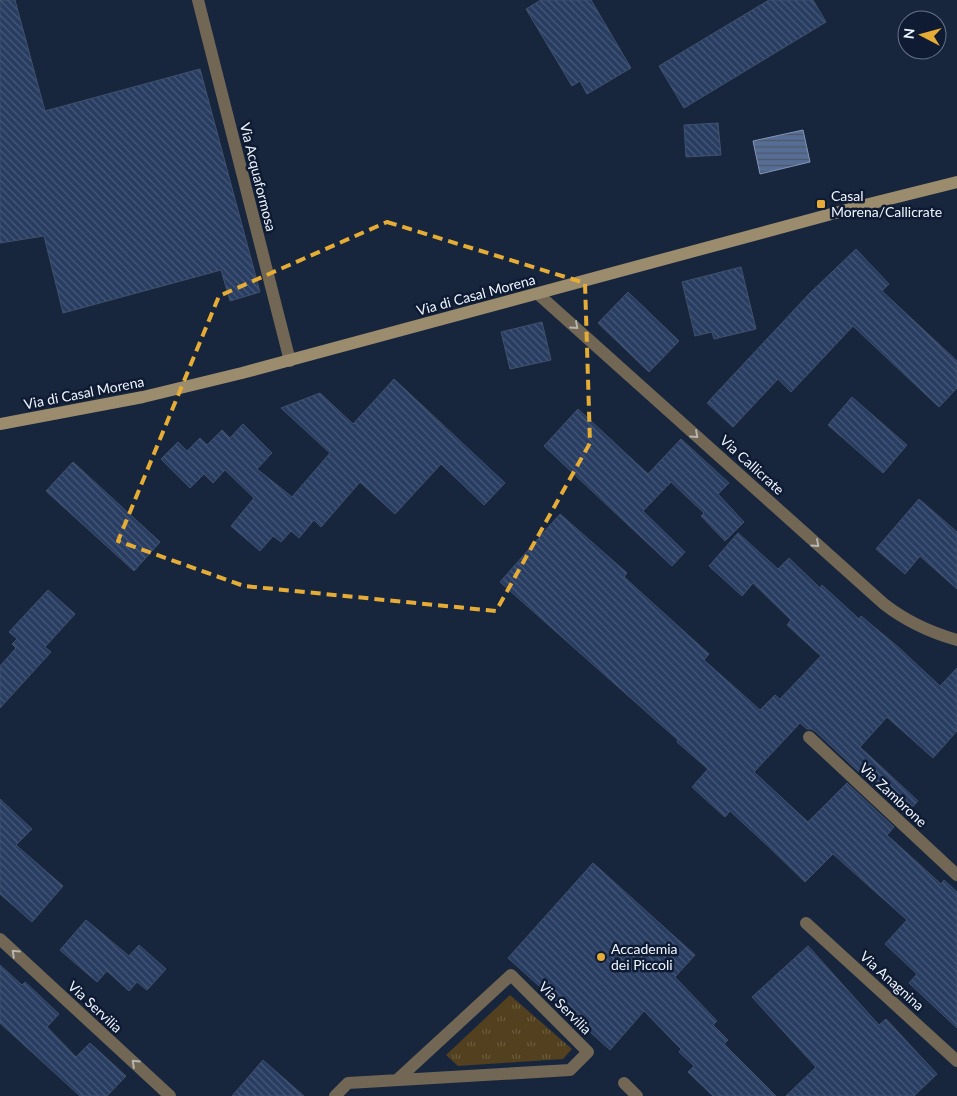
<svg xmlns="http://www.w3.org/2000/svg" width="957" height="1096" viewBox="0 0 957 1096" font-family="Lato,sans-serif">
<defs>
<pattern id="grass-tufts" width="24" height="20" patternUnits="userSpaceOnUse" patternTransform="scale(1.25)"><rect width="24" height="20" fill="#52401e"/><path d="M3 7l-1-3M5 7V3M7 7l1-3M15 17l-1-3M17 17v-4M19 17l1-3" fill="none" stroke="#6b5c40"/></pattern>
<pattern id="water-rules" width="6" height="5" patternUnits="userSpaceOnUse" patternTransform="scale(1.25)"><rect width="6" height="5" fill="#566d95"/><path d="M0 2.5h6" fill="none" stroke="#4e5869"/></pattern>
<pattern id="building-back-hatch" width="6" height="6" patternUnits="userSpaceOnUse" patternTransform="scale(1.25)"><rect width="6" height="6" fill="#283d61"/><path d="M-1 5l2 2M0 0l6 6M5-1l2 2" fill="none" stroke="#485a79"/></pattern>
</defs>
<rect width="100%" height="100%" fill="#17253d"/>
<polygon fill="url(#grass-tufts)" points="510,995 572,1049 563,1059 458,1066 446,1055"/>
<polygon fill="url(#water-rules)" stroke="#8496b5" points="803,130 810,162 760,174 753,141"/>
<g fill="url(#building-back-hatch)" stroke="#41516c">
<polygon points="0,0 15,0 45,111 200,69 260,292 230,301 221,270 63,313 44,236 0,243"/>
<polygon points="541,0 591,0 631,68 587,94 580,81 572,86 526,9"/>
<polygon points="769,0 813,0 826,22 684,108 659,66"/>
<polygon points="718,123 721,155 686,157 684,125"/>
<polygon points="856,249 889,284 882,291 957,361 957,388 939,407 853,326 791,392 778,379 733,427 707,403 810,293"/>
<polygon points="741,267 756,329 714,339 712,332 695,336 682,282"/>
<polygon points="628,292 679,341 649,372 598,323"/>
<polygon points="542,322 551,360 510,369 501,332"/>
<polygon points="394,379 505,483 484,505 441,464 395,514 360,482 321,527 314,520 299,538 291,531 281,542 273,536 260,551 231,526 254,498 225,470 213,483 204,474 190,488 161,459 178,442 187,451 200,438 207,445 222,430 230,438 243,424 272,453 257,469 292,497 330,453 281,408 320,393 353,424"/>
<polygon points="852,397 907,445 883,473 828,425"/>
<polygon points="578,409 648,474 681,439 729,483 718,494 744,522 725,541 701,516 704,513 671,482 643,511 685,552 672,566 544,446"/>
<polygon points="73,462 160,542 134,571 46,491"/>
<polygon points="919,499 957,532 957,589 920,556 905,574 876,549"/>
<polygon points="560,514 627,573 624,577 709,654 704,660 760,710 775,695 780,699 821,656 787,625 791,620 753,583 742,596 709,566 738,533 778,569 789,558 820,588 822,585 859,619 861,616 897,646 940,686 957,668 957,731 933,758 887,717 860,747 918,801 905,815 815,731 811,729 807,729 800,723 754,772 808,822 847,783 894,827 887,835 941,884 944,880 957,892 957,1028 909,983 917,974 885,944 907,920 833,854 805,882 770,848 730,811 725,817 692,787 708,769 677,742 678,740 500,582"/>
<polygon points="48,590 75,614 45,647 51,652 0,708 0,666 16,648 12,644 17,639 9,632"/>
<polygon points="0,799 32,829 16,845 63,886 32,922 0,894"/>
<polygon points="593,863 695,955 675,977 717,1021 713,1025 728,1040 724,1044 776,1096 713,1096 688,1072 694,1066 679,1052 681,1049 644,1011 610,1050 508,958"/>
<polygon points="86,920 129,956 139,945 166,969 147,990 137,982 129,991 107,971 97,982 60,950"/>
<polygon points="808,946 879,1025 886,1019 937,1074 914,1096 786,1096 816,1067 752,997"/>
<polygon points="0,965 22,985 25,982 59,1014 47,1027 76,1057 90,1043 126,1076 107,1096 80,1096 0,1023"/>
<polygon points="263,1060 304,1096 232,1096"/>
</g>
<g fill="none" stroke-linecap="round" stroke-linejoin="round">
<g stroke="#716754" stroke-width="12">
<polyline points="806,923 957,1061"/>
<polyline points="624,1083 637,1096"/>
</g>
<g stroke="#716754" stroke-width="12">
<polyline points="198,0 290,361"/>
<path d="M538,294l346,310c23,18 45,28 73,36"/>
<polyline points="809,737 957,875"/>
<polyline points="0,939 170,1096"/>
<polyline points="335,1096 348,1083 570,1070 588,1052 511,975 397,1080"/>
</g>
<polyline stroke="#9c8c6e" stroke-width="12" points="0,424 143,397 242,373 861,206 957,182"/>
</g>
<defs><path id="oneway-chevron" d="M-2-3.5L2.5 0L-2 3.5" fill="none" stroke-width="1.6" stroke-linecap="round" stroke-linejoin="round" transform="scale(1.25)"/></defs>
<g stroke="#b6b5b2">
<use href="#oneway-chevron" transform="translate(575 326) rotate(42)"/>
<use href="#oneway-chevron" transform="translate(695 435) rotate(42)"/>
<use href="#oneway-chevron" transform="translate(816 544) rotate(42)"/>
<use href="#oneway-chevron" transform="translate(15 953) rotate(-137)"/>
<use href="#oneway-chevron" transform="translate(135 1063) rotate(-137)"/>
</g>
<path fill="none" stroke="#e5ad35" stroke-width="4" stroke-dasharray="10 6" stroke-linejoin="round" d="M387,222l198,61 5,160 -94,168 -252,-25 -126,-45 101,-245z"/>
<g fill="#e5ad35" stroke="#0e1b32" stroke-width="2">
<rect x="816" y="199" width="10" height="10" rx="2.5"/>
<circle cx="601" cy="957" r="5"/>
</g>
<g text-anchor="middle" stroke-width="5" stroke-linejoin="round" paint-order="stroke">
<g font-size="14" fill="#eff5ff" stroke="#0e1b32">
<text transform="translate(258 177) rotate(76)" y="5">Via Acquaformosa</text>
<text transform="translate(476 295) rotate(-15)" y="5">Via di Casal Morena</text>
<text transform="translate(84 393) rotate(-11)" y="5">Via di Casal Morena</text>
<text transform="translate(752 465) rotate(42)" y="5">Via Callicrate</text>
<text transform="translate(893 795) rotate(43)" y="5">Via Zambrone</text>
<text transform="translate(892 981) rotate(42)" y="5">Via Anagnina</text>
<text transform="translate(95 1007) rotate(43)" y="5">Via Servilia</text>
<text transform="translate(565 1008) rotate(45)" y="5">Via Servilia</text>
</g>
<g font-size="14" fill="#eff5ff" stroke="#0e1b32" text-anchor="start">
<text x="831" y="201">Casal<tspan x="831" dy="16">Morena/Callicrate</tspan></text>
<text x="611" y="954">Accademia<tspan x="611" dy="16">dei Piccoli</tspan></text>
</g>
</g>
<g transform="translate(922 35) rotate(276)"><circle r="24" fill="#0e1b32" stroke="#687284"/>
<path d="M0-4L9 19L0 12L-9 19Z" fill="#e5ad35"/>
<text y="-8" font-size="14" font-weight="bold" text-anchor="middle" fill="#eff5ff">N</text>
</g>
</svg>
